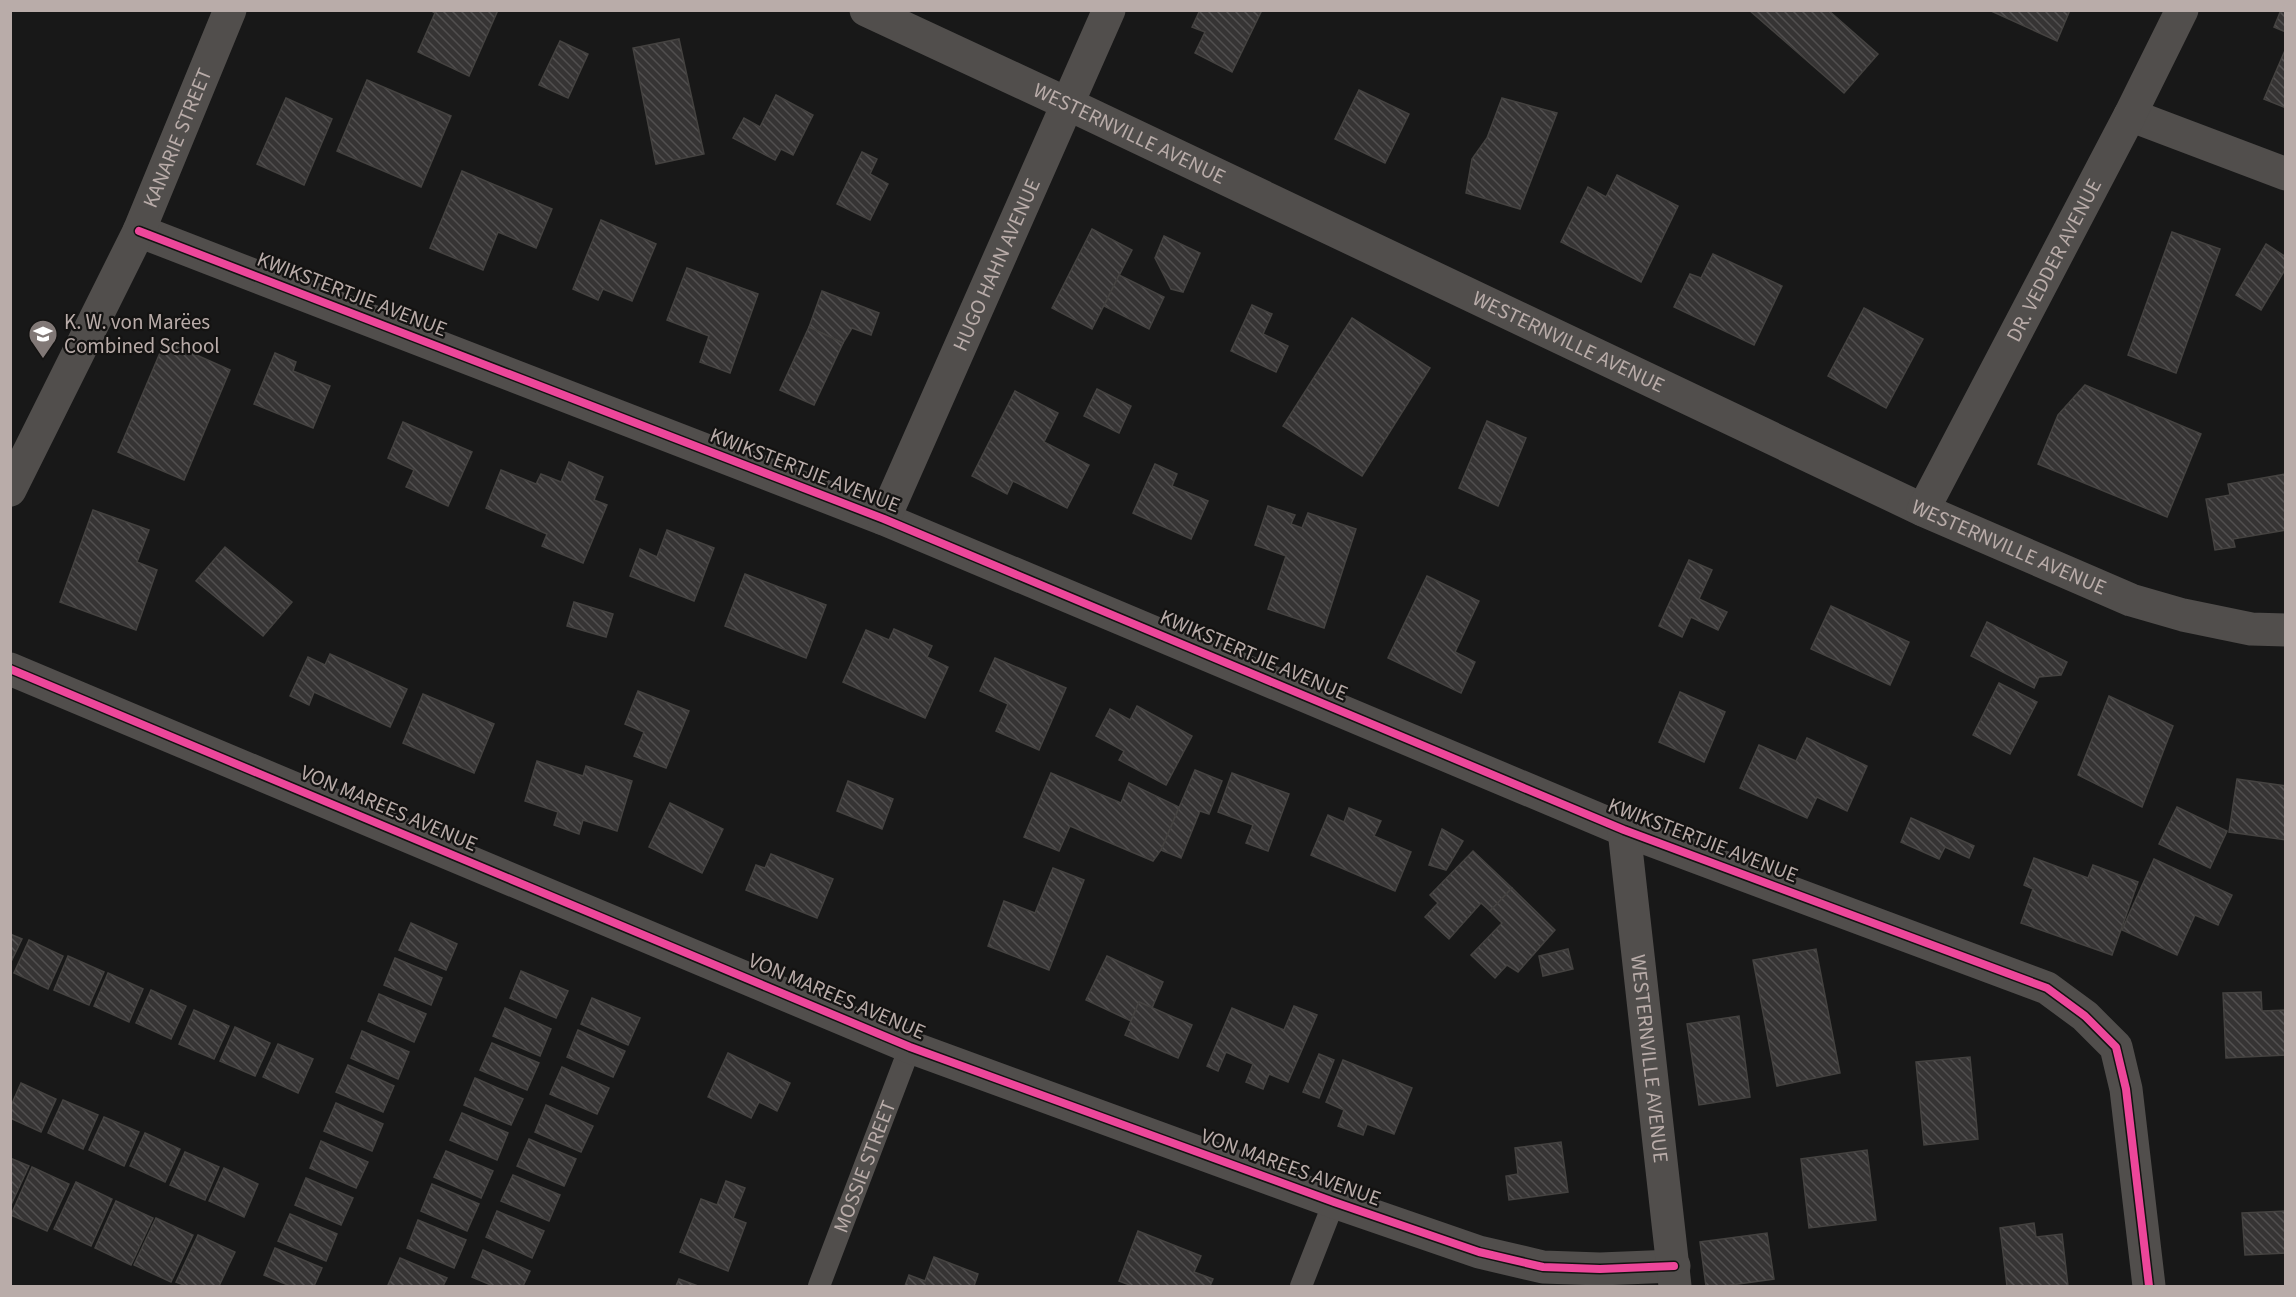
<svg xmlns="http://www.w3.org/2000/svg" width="2296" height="1297" viewBox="0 0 2296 1297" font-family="'Source Sans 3',sans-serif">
<defs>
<pattern id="building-back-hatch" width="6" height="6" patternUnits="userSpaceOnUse" patternTransform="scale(1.5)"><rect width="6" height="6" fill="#363434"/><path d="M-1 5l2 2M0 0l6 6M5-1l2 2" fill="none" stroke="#514f4f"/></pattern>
</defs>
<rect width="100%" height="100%" fill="#181818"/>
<g fill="url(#building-back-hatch)" stroke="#444240" stroke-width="1.5">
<polygon points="430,10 498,10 469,76 418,52 435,13"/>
<polygon points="1200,10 1262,10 1232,72 1195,53 1205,32 1192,27"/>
<polygon points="1749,10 1828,10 1878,54 1844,93"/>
<polygon points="1989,10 2070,10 2057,41"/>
<polygon points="2281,10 2286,10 2286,32 2274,27"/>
<polygon points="679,39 704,154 656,164 633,48"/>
<polygon points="560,41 588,54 568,98 539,85"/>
<polygon points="2286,48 2286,108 2264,99"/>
<polygon points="367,80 451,116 421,187 337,151"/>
<polygon points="1359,90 1409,114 1385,163 1335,139"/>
<polygon points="776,95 813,115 793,155 781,149 775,160 733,138 744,118 760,127"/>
<polygon points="286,98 332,119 304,185 257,164"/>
<polygon points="1502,98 1557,113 1520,209 1466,193 1472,159 1487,138"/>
<polygon points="862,152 877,159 870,174 888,184 870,220 837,204"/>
<polygon points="462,171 552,209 536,248 498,232 483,270 430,248"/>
<polygon points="1617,175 1678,206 1641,282 1561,242 1588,187 1606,197"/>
<polygon points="601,220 656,244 632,301 603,289 598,300 573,289"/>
<polygon points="1092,229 1132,250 1092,329 1052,308"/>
<polygon points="2172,232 2220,249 2176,373 2128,355"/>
<polygon points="1164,236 1200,253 1183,292 1171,289 1155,258"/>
<polygon points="2266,244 2286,257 2286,268 2261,310 2236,295"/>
<polygon points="1713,254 1782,286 1754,345 1674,307 1690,274 1701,278"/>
<polygon points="687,268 758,294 730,373 700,362 709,336 667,320"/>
<polygon points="1119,275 1164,297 1149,329 1104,306"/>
<polygon points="822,291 879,313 871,335 852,328 843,343 809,327"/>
<polygon points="1252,305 1272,314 1263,334 1288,346 1276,372 1231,351"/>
<polygon points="1864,308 1923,339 1886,408 1828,376"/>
<polygon points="1352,318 1430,368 1362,476 1283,426"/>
<polygon points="809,327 843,343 814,405 780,390"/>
<polygon points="165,341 230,370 184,480 118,452"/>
<polygon points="275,353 296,362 293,371 330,386 313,428 254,404"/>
<polygon points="2085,385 2201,434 2167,517 2038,464 2058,415"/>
<polygon points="1097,389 1131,406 1119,433 1084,416"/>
<polygon points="1015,391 1058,413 1044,442 1089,465 1067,508 1013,481 1007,494 972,476"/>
<polygon points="1487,421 1526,438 1498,506 1459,488"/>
<polygon points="403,422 472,452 448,506 406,487 414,470 388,458"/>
<polygon points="569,462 603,477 594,500 607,505 583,563 542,546 547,534 486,508 501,470 536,484 541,474 561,482"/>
<polygon points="1155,464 1177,474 1172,486 1208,501 1191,539 1133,513"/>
<polygon points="2286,474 2286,530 2233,539 2235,547 2215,550 2206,499 2230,495 2228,484"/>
<polygon points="1268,506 1295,515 1291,524 1302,528 1308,513 1356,529 1324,628 1268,609 1286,556 1255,545"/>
<polygon points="93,510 149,530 137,562 157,570 136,630 60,602"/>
<polygon points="667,530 714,548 694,601 630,576 640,549 657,557"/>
<polygon points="225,547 292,602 263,636 196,581"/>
<polygon points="1689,560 1712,570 1699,599 1727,612 1718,630 1691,617 1682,637 1659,626"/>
<polygon points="745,574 826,605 806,658 725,626"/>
<polygon points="1427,576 1479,601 1455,652 1475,662 1461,693 1388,658"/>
<polygon points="574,602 613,614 606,637 567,626"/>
<polygon points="1831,606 1909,642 1890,685 1811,649"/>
<polygon points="1987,622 2067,662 2061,675 2039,677 2034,688 1971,656"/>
<polygon points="894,629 932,646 927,657 948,667 925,718 843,682 866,630 889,640"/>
<polygon points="330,654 407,689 390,727 314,692 309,705 290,696 308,657 325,665"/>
<polygon points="995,658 1066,688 1039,750 996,731 1008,704 980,691"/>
<polygon points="1999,683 2037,702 2010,754 1973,735"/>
<polygon points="638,691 689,711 666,768 634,756 644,732 625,724"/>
<polygon points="1680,692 1725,712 1704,762 1659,742"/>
<polygon points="423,694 494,724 474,773 403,743"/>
<polygon points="2109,696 2173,726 2142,807 2078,775"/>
<polygon points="1137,706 1192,736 1166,785 1119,760 1124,751 1096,736 1110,709 1130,720"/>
<polygon points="1807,738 1867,766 1847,811 1817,797 1807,818 1740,788 1759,745 1796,761"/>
<polygon points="537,761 583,776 586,766 632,781 617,831 583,820 579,834 554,825 558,812 525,801"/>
<polygon points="1195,770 1222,781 1209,814 1200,811 1181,858 1161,850"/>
<polygon points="1051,773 1121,803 1129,783 1179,807 1161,850 1153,861 1070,826 1059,851 1024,837"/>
<polygon points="1232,773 1289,794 1268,851 1246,843 1253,825 1218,812"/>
<polygon points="2237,779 2286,786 2286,840 2229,832"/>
<polygon points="848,781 893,799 882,829 837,811"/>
<polygon points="670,803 723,829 702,873 649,847"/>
<polygon points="2177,807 2227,831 2210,868 2159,844"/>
<polygon points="1349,808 1381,821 1374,836 1411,852 1395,891 1311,855 1328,815 1344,822"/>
<polygon points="1911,818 1974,846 1969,858 1945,847 1939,859 1901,842"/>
<polygon points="1442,829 1463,841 1446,870 1429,865"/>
<polygon points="1473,851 1512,888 1490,911 1481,903 1449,939 1425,917 1438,903 1430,895"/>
<polygon points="771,854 833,879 817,918 746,890 756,865 765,868"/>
<polygon points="2034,858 2088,878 2093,865 2138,882 2112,955 2021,923 2033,889 2024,885"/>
<polygon points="2154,859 2232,895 2218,925 2195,915 2177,955 2122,930"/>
<polygon points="1053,868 1084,880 1049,970 988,946 1004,901 1035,913"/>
<polygon points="1512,888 1555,930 1518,972 1507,965 1495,978 1471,955 1502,923 1490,911"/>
<polygon points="411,923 457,944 446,970 399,950"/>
<polygon points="10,934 22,939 10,964"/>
<polygon points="29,940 63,956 48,989 14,973"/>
<polygon points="1568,949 1573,969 1543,976 1539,956"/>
<polygon points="1816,949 1840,1073 1777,1086 1753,960"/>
<polygon points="68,956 104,972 89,1005 54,990"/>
<polygon points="1107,956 1163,982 1152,1008 1139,1002 1131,1021 1086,1000"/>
<polygon points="395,958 442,978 431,1005 384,985"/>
<polygon points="521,971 568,991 556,1018 510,998"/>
<polygon points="108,973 143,989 129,1022 94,1006"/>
<polygon points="151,990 186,1006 171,1039 136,1023"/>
<polygon points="2261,992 2262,1011 2286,1010 2286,1055 2226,1058 2223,993"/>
<polygon points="379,994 426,1014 414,1042 368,1021"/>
<polygon points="592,998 640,1018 628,1045 581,1024"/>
<polygon points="1139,1002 1192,1025 1178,1058 1125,1035"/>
<polygon points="1294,1006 1317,1015 1288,1082 1269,1074 1263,1089 1246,1082 1253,1064 1226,1052 1218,1071 1207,1066 1232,1008 1284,1030"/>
<polygon points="505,1008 551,1029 540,1056 493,1036"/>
<polygon points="194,1010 229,1026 214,1059 179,1044"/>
<polygon points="1739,1016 1750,1097 1699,1105 1687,1024"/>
<polygon points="235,1027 270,1043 255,1076 220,1061"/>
<polygon points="578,1030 625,1051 613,1077 567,1057"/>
<polygon points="362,1031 409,1052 398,1079 351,1058"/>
<polygon points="492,1043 539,1063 527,1090 480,1070"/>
<polygon points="278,1044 313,1059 298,1093 263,1077"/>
<polygon points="728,1053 790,1083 777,1111 759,1102 751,1118 708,1097"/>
<polygon points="1319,1054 1334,1060 1319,1098 1303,1092"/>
<polygon points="1970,1057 1978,1139 1924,1145 1916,1062"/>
<polygon points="1343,1060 1412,1088 1394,1134 1367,1124 1363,1135 1338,1126 1344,1110 1326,1102"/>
<polygon points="348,1065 394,1086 383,1112 336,1092"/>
<polygon points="562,1067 609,1088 597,1114 550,1094"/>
<polygon points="475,1078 523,1099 511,1125 464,1105"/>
<polygon points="21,1083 56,1099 41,1132 10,1118 10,1108"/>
<polygon points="63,1100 98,1115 83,1149 48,1133"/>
<polygon points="336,1103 383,1124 372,1151 324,1131"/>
<polygon points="546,1105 593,1126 581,1152 535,1132"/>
<polygon points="462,1113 508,1133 497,1160 450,1140"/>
<polygon points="104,1117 139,1132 124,1166 89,1150"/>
<polygon points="145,1133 180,1149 165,1182 130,1166"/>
<polygon points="529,1139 576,1159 564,1186 517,1166"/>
<polygon points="321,1141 368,1162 356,1188 310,1168"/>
<polygon points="1561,1142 1568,1192 1509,1200 1506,1176 1518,1174 1515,1148"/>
<polygon points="1867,1150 1876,1220 1809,1228 1801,1159"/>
<polygon points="446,1151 493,1171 481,1198 434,1177"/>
<polygon points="185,1152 219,1167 205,1200 170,1185"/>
<polygon points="10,1158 29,1166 10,1207"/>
<polygon points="32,1167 69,1184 47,1231 11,1215"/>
<polygon points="224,1168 258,1184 244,1217 209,1201"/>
<polygon points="513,1175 560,1195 549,1221 501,1201"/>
<polygon points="306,1178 353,1198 341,1225 295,1205"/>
<polygon points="726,1181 745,1188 733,1218 746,1223 728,1271 680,1252 701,1199 717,1205"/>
<polygon points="76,1182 112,1199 91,1246 54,1229"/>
<polygon points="432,1184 479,1204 467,1231 421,1211"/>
<polygon points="116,1201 153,1218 131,1265 95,1248"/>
<polygon points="497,1211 544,1231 532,1258 486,1237"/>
<polygon points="2286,1211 2286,1253 2245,1255 2242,1213"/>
<polygon points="290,1214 337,1234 326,1261 278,1241"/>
<polygon points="156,1218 193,1235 171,1282 134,1265"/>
<polygon points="418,1220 466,1240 454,1268 407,1248"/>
<polygon points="2034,1223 2036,1237 2062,1234 2068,1286 2007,1286 2000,1228"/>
<polygon points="1138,1231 1201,1256 1194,1272 1213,1279 1210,1286 1132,1286 1119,1281"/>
<polygon points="1767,1233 1774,1279 1724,1286 1706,1286 1700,1242"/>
<polygon points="198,1235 235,1252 219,1286 186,1286 176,1282"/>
<polygon points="275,1248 322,1268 314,1286 290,1286 264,1275"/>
<polygon points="483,1250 530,1271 523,1286 493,1286 472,1277"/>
<polygon points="934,1257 978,1274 974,1286 905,1286 909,1275 925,1281"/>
<polygon points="400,1258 447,1278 443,1286 392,1286 388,1285"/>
<polygon points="679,1279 698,1286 676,1286"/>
</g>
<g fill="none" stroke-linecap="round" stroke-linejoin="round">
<g stroke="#514e4c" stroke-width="22">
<path id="s1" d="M819,1286l91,-239"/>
<polyline points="1301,1286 1334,1202"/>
</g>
<g stroke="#514e4c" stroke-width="33">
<path id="s2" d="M866,10l202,94 855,406 208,90 52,15 68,14 35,1"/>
<polyline points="2130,115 2286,174"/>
<polyline points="139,231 884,519 1624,830 2047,988 2085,1016 2116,1047 2126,1089 2149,1286"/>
<path id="s3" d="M10,490l129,-259 91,-221"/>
<path id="s4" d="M1923,510l207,-395 52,-105"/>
<path id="s5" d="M884,519l225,-509"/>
<polyline points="10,669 910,1047 1334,1202 1479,1252 1543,1267 1600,1269 1674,1266"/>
<path id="s6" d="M1624,830l51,456"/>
</g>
<g stroke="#141312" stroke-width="11">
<g id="cycleway">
<polyline points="139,231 884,519 1624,830 2047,988 2085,1016 2116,1047 2126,1089 2149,1286"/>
<polyline points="10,669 910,1047 1334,1202 1479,1252 1543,1267 1600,1269 1674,1266"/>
</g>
</g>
<use href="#cycleway" stroke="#ed469a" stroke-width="8"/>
</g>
<defs>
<g id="school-pin" transform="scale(1.5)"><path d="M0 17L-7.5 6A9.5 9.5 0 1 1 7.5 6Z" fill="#817876" stroke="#141312"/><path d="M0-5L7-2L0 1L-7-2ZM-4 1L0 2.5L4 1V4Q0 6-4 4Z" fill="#fff"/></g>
</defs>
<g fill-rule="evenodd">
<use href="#school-pin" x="43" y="334"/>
</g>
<g text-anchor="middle" stroke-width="4.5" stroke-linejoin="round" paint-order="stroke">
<g font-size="21" fill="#b9aca9" stroke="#141312">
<text dy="7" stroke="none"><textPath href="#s2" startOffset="291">WESTERNVILLE AVENUE</textPath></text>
<text dy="7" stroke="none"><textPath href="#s3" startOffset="390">KANARIE STREET</textPath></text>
<text dy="7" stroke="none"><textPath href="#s4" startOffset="282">DR. VEDDER AVENUE</textPath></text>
<text dy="7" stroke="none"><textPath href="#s5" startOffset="278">HUGO HAHN AVENUE</textPath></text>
<text transform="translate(352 294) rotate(21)" y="7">KWIKSTERTJIE AVENUE</text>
<text dy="7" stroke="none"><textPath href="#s2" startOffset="777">WESTERNVILLE AVENUE</textPath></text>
<text transform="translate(805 470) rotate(21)" y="7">KWIKSTERTJIE AVENUE</text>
<text dy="7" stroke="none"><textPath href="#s2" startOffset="1263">WESTERNVILLE AVENUE</textPath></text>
<text transform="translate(1254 655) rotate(23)" y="7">KWIKSTERTJIE AVENUE</text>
<text transform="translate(389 808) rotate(23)" y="7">VON MAREES AVENUE</text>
<text transform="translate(1703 840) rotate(21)" y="7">KWIKSTERTJIE AVENUE</text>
<text transform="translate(837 996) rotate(23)" y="7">VON MAREES AVENUE</text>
<text dy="7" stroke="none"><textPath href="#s6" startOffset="230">WESTERNVILLE AVENUE</textPath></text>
<text dy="7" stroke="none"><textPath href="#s1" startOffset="128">MOSSIE STREET</textPath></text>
<text transform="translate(1291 1167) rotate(20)" y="7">VON MAREES AVENUE</text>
</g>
<g font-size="21" fill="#b9aca9" stroke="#141312" text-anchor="start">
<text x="64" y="329">K. W. von Marëes<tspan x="64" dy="24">Combined School</tspan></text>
</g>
</g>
<rect width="2296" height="1297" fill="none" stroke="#b9aca9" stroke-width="24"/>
</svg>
